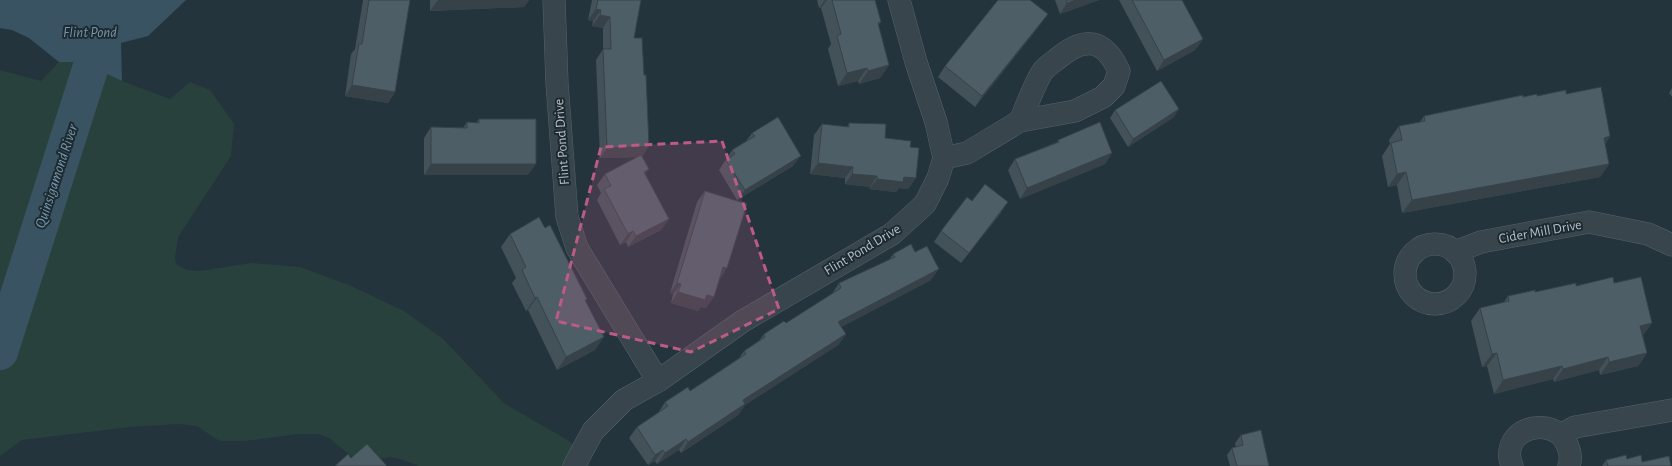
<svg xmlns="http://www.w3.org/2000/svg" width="1672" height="466" viewBox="0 0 1672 466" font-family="'Alegreya Sans',sans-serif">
<rect width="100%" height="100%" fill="#24343c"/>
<polygon fill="#29413c" points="59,62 81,62 122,81 170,99 190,82 210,90 234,124 231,156 178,237 175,258 176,264 187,270 200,271 252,263 300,267 349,285 404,311 443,339 505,404 564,438 582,450 590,466 419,466 400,459 389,457 366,461 356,460 329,438 319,434 298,434 245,441 222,441 216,439 197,426 178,424 130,427 22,440 0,456 0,70 41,81"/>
<polygon fill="#395362" points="0,0 186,0 148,36 121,43 122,81 81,62 59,62 29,38 12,30 0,28"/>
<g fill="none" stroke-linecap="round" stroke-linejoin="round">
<polyline stroke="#395362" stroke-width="36" points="0,352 112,0"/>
<g stroke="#56636a" stroke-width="23">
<g id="minor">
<polyline points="554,0 557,83 567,217 577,248 658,381"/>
<path d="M944,158l23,-5 53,-32 55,-10 28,-14 11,-11 5,-15c-15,-33 -35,-35 -62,-12 -4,3 -10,7 -14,12 -8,11 -17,37 -23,50"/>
<circle cx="1435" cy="274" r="30"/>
<polyline points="1455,252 1481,242 1589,222 1648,234 1672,245"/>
<path d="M1561,435c7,9 12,19 8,31"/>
<polyline points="574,466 593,431 624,400 658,381 743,321 892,234 925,204 938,178 944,158 936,122 916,62 899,0"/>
<path d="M1512,466c-12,-31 25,-50 49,-31l14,-8 97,-17"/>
</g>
</g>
<use href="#minor" stroke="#38454c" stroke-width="22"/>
</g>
<g fill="#435159">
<polygon points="363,0 410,0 395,92 388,103 345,96 351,54 355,49"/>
<polygon points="430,0 529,0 524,7 430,11"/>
<polygon points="592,0 641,0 634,38 642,156 649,169 645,174 669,219 661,230 628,247 626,242 620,245 597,200 601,193 597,185 605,174 638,157 600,158 596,60 603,49 603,28 592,26 593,21 588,20"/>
<polygon points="817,0 875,0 881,22 878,26 889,65 880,78 859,84 858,81 838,86 828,49 831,44 821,8 819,8"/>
<polygon points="1055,0 1099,0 1060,14"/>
<polygon points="1119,0 1182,0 1203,39 1195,50 1157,71"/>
<polygon points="1048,14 1040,25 975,107 938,77 945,66"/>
<polygon points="1672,88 1672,97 1669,93"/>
<polygon points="1566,94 1610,136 1605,144 1609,164 1600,177 1402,213 1397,185 1388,187 1382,156 1390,144 1389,140 1399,126 1420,122 1424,116 1523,97"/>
<polygon points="1115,110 1174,117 1128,147 1110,118"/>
<polygon points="479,119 528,175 424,175 424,138 431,127 463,128 467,122 476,123"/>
<polygon points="849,123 885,138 910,147 916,178 908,189 899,188 896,192 869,189 870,187 845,184 845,178 810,174 814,135 822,124 847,127"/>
<polygon points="752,133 793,166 737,200 719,170 732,150 746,141"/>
<polygon points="1058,140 1112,153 1105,164 1020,199 1008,170 1015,159 1057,142"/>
<polygon points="705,191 720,279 719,279 706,308 701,307 698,311 671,303 673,294 670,293 697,202"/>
<polygon points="972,201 1001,213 961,263 934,242 941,231"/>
<polygon points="545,228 587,299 585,301 595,350 557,370 528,310 526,311 512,283 516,278 501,247 510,234"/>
<polygon points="915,252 931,280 841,327 846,334 838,345 745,405 738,415 681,453 679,450 657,464 655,461 648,465 629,438 637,427 658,413 665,402 690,391 739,358 744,351 758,342 764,334 786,323 832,294 839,283 889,260 893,254"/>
<polygon points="1614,283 1643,336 1647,353 1638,366 1600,375 1599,370 1554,382 1553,379 1494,394 1487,366 1482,367 1471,321 1480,308 1504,302 1508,296 1576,286"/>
<polygon points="1241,435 1269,466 1230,466 1227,455 1232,448 1236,447 1235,443"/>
<polygon points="1627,459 1642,462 1671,466 1602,466 1606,460"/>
</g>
<g fill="#374248">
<polygon points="438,0 529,0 524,7 430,11"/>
<polygon points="825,0 827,0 821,8 819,8"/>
<polygon points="1076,0 1099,0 1060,14 1067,3"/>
<polygon points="596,9 601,10 593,21 588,20"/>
<polygon points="1048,14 1040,25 975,107 982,96"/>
<polygon points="600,15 610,17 603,28 592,26"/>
<polygon points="1203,39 1195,50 1157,71 1164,60"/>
<polygon points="889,65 880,78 859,84 868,71"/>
<polygon points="867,68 858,81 838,86 847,73"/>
<polygon points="352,85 395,92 388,103 345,96"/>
<polygon points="1179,109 1174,117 1128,147 1133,139"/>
<polygon points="1610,136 1601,150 1604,138"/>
<polygon points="649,146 642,157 600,158 607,148"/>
<polygon points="1112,153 1105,164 1020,199 1027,188"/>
<polygon points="801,156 793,166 737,200 745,190"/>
<polygon points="818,163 853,167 845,178 810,174"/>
<polygon points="431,164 536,164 528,175 424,175"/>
<polygon points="1609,164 1600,177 1402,213 1412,200"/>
<polygon points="649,169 641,180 644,172"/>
<polygon points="1406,172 1397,185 1388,187 1397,174"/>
<polygon points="852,174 877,176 870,187 845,184"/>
<polygon points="904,177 916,178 908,189 899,188 896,192 869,189 877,179"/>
<polygon points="1008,202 1001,213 961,263 969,253"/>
<polygon points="669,219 661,230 628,247 636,236"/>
<polygon points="633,231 626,242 620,245 628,234"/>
<polygon points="723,267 727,268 720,279 716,278"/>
<polygon points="939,269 931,280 830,333 838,322"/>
<polygon points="677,283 681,284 673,294 670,293"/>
<polygon points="678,292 707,295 714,297 706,308 701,307 698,311 671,303"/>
<polygon points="537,297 528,310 526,311 535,298"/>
<polygon points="1652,323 1643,336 1640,326"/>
<polygon points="846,334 838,345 745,405 738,415 681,453 688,442 743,400"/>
<polygon points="604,337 595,350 557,370 566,357"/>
<polygon points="1497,353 1487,366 1482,367 1492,354"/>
<polygon points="1647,353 1638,366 1600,375 1609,362"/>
<polygon points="1608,357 1599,370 1554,382 1563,369"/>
<polygon points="1562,366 1553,379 1494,394 1503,380"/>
<polygon points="686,439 679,450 657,464 665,453"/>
<polygon points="663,450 655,461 648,465 655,455"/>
</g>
<g fill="#4e5e67" stroke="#374248">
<polygon points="369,0 410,0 395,92 352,85 359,44 362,44"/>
<polygon points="598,0 641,0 634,38 642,38 644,75 646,75 649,146 607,148 603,49 611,49 610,17 600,15 601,10 596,9"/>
<polygon points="832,0 875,0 881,22 878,23 889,65 868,71 867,68 847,73 837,36 841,34"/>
<polygon points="998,0 1030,0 1048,14 982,96 945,66"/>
<polygon points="1066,0 1076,0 1067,3"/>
<polygon points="1132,0 1182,0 1203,39 1164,60"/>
<polygon points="1161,81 1179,109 1133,139 1115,110"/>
<polygon points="1601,87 1610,136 1604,138 1609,164 1412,200 1406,172 1397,174 1391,143 1402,140 1399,126 1425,121 1424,116 1523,95 1523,97 1537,94 1537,96 1566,90 1566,94"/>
<polygon points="778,117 801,156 745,190 726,160 735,154 732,150 755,136 752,133"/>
<polygon points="479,119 536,119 536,164 431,164 431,127 467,128 467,122 479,123"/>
<polygon points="1100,122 1112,153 1027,188 1015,159 1059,142 1058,140"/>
<polygon points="849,123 886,124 885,138 911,141 910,147 919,148 916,178 904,177 903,182 877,179 877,176 852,174 853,167 818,163 822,124 849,127"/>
<polygon points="641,155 649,169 644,172 669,219 636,236 633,231 628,234 604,189 611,186 605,174"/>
<polygon points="985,184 1008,202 969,253 941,231 967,197 972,201"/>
<polygon points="705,191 747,204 727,268 723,267 714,297 707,295 705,300 678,292 681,284 677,283"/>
<polygon points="539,217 545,228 550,225 587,299 585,300 604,337 566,357 537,297 535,298 522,270 526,267 510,234"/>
<polygon points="911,244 915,252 927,246 939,269 838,322 846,334 743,400 745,404 688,442 686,439 665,453 663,450 655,455 637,427 668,406 665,402 688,387 690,391 746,354 744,351 765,337 764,334 784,321 786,323 841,288 839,283 895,257 893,254"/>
<polygon points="1613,277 1614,283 1641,277 1652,323 1640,326 1647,353 1609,362 1608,357 1563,369 1562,366 1503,380 1497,353 1492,354 1480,308 1509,301 1508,296 1535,290 1535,292 1576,283 1576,286"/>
<polygon points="1261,430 1269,466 1237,466 1232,448 1243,445 1241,435"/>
<polygon points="367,444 387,466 335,466 348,454 351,458"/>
<polygon points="1626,455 1627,459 1641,455 1642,462 1669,456 1671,466 1608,466 1606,460"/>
</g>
<path fill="#bc5b86" fill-opacity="0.2" stroke="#bc5b86" stroke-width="3" stroke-dasharray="8 5" stroke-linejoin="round" d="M722,141l57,168 -88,43 -135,-31 45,-174z"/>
<g text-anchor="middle" stroke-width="4" stroke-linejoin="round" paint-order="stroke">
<g font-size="14" fill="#b4c0c7" stroke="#1d2a31">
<text transform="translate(561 142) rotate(-94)" y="5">Flint Pond Drive</text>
<text transform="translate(1540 231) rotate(-10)" y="5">Cider Mill Drive</text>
<text transform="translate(862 249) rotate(-31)" y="5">Flint Pond Drive</text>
</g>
<g font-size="15" font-style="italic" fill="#7597aa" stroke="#1d2a31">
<text x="90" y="37">Flint Pond</text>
<text transform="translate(56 176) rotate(-72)" y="5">Quinsigamond River</text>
</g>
</g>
</svg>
